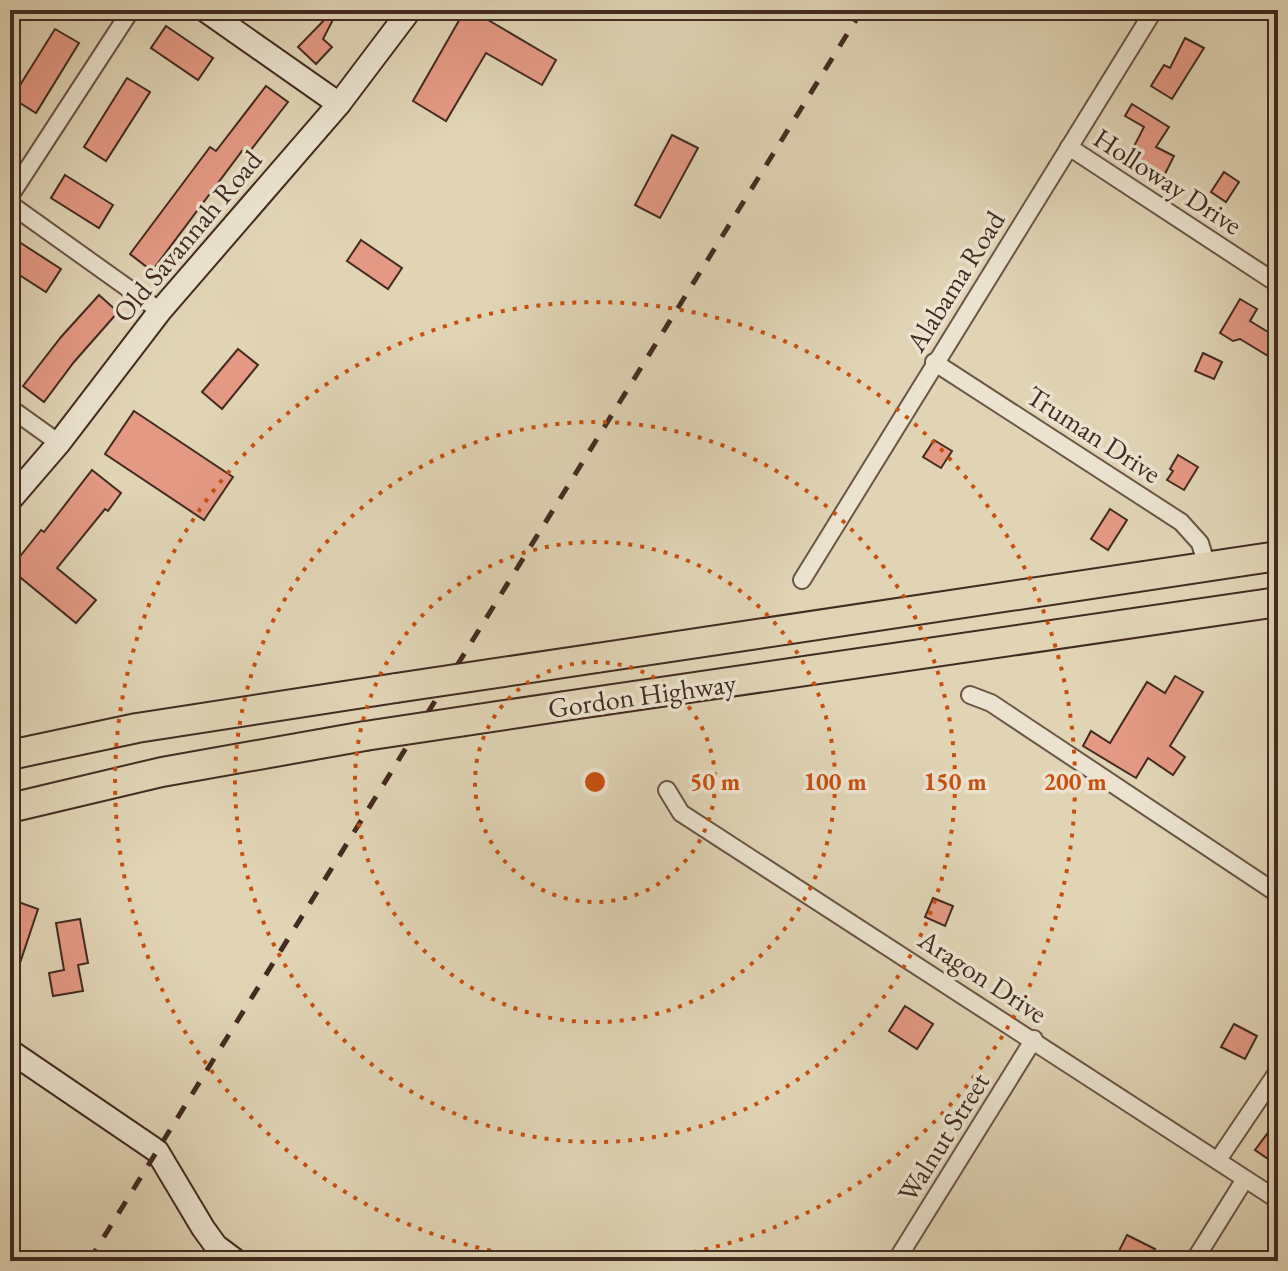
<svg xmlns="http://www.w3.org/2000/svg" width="1288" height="1271" viewBox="0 0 1288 1271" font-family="'EB Garamond',serif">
<rect width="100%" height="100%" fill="#e0d4b5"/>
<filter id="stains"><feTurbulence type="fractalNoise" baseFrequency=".0025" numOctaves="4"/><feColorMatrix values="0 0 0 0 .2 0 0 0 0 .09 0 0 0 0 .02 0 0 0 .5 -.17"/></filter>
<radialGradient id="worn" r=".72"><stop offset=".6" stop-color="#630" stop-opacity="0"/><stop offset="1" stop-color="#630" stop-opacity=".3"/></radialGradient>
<g fill="#e49984" stroke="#422b21" stroke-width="2">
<polygon points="334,10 338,10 323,39 332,47 316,64 298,47"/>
<polygon points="465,10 471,10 556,60 542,85 486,53 446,121 413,101"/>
<polygon points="166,26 213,58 198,80 151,48"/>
<polygon points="55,29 79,43 36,113 12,98"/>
<polygon points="1185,38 1204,48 1172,99 1151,86 1164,65 1170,68"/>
<polygon points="127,78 150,92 106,161 84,147"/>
<polygon points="266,86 288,102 247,155 242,151 152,271 130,254 210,147 216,151"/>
<polygon points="1132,104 1169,127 1156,147 1174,156 1164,176 1128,158 1144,127 1125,116"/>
<polygon points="672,135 698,148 660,218 635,205"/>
<polygon points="1224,172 1239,182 1226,202 1211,192"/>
<polygon points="65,175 113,205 99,228 51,198"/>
<polygon points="10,236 61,269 46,292 10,269"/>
<polygon points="361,240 402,268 388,289 347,261"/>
<polygon points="99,295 118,312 74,362 44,402 23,386 61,337"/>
<polygon points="1240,299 1257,309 1250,321 1278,338 1278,362 1240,339 1233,341 1220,333"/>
<polygon points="238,349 258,365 222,409 202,392"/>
<polygon points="1203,353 1222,362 1214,379 1195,371"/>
<polygon points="134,411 233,477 204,520 105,454"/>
<polygon points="934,440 952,451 941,468 923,457"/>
<polygon points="1178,455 1198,467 1184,490 1167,480 1173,471 1170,469"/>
<polygon points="92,470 121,493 108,511 105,509 57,568 96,600 76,623 10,569 41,530 44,532"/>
<polygon points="1110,509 1127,520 1108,550 1091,539"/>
<polygon points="1175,676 1203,692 1170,746 1185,757 1173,775 1148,758 1136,778 1083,746 1091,731 1110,743 1147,682 1165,693"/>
<polygon points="933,898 953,906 945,926 925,917"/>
<polygon points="10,899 38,909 20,963 10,959"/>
<polygon points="80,919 88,963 78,965 83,991 53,996 49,973 64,970 56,923"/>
<polygon points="905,1006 933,1024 917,1049 889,1031"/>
<polygon points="1234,1024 1257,1036 1245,1059 1221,1047"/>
<polygon points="1270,1130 1278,1136 1278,1166 1255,1150"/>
<polygon points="1127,1235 1155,1249 1148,1261 1114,1261"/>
</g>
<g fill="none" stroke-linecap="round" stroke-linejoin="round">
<g stroke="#6a5546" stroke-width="20">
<g id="street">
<polyline points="1069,147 1278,284"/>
<polyline points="10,196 131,10"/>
<polyline points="10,204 160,311"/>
<polyline points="934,362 1181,522 1200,543 1207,566"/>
<polyline points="10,408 59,443"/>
<polyline points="802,580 1154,10"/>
<polyline points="970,695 991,703 1278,894"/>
<polyline points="667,790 681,813 1278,1200"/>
<polyline points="1218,1160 1278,1071"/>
<polyline points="896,1261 1034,1039"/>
<polyline points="1194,1261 1245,1179"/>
</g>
</g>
<g stroke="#422b21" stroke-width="26">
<g id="secondary">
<polyline points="205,10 339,104"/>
<polyline points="10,500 59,443 160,311 339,104 410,10"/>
<polyline points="10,1051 157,1151 203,1228 216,1246 236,1261"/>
</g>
</g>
<g stroke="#422b21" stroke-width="32">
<g id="highway">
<polyline points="597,658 1278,556"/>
<polyline points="565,706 1278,602"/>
<polyline points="10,755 137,728 396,688"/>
<polyline points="10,808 162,772 365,736"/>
</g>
</g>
<use href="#street" stroke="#ebe3cf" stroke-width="16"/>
<use href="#secondary" stroke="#ebe3cf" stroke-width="22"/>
<use href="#highway" stroke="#e0d4b5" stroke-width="28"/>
<polyline stroke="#422b21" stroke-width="5" stroke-dasharray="14 14" stroke-linecap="butt" points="89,1261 862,10"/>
<g stroke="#422b21" stroke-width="32" stroke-linecap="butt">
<g id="highway-bridge">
<polyline points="396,688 597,658"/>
<polyline points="365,736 565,706"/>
</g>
</g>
<use href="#highway-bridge" stroke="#e0d4b5" stroke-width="28"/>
</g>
<g fill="none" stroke="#c75010" stroke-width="4" stroke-dasharray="4 8">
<circle cx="595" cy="782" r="120"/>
<circle cx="595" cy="782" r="240"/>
<circle cx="595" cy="782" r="360"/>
<path d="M562 1261A480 480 0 1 1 628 1261"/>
</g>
<g text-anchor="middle" stroke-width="7" stroke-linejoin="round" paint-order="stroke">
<g font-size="28" fill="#422b21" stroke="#ebe3cf">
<text transform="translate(1168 181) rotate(33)" y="10">Holloway Drive</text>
<text transform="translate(187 236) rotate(-50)" y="10">Old Savannah Road</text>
<text transform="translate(955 281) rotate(-58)" y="10">Alabama Road</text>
<text transform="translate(1094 434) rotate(33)" y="10">Truman Drive</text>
<text transform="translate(642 695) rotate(-8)" y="10">Gordon Highway</text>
<text transform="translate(983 976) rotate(33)" y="10">Aragon Drive</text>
<text transform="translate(943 1137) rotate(-58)" y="10">Walnut Street</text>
</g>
</g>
<circle cx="595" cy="782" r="12" fill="#c75010" stroke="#ebe3cf" stroke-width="4"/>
<g font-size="24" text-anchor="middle" font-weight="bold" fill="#c75010" stroke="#ebe3cf" stroke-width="7" stroke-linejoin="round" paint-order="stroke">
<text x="715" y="790">50 m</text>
<text x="835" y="790">100 m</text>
<text x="955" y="790">150 m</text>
<text x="1075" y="790">200 m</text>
</g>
<rect width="1288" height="1271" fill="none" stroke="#e0d4b5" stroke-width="40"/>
<rect x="12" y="12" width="1264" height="1247" fill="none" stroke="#422b21" stroke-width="4"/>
<rect x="20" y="20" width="1248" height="1231" fill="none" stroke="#422b21" stroke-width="2"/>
<rect width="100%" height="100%" filter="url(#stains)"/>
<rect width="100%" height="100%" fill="url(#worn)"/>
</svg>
